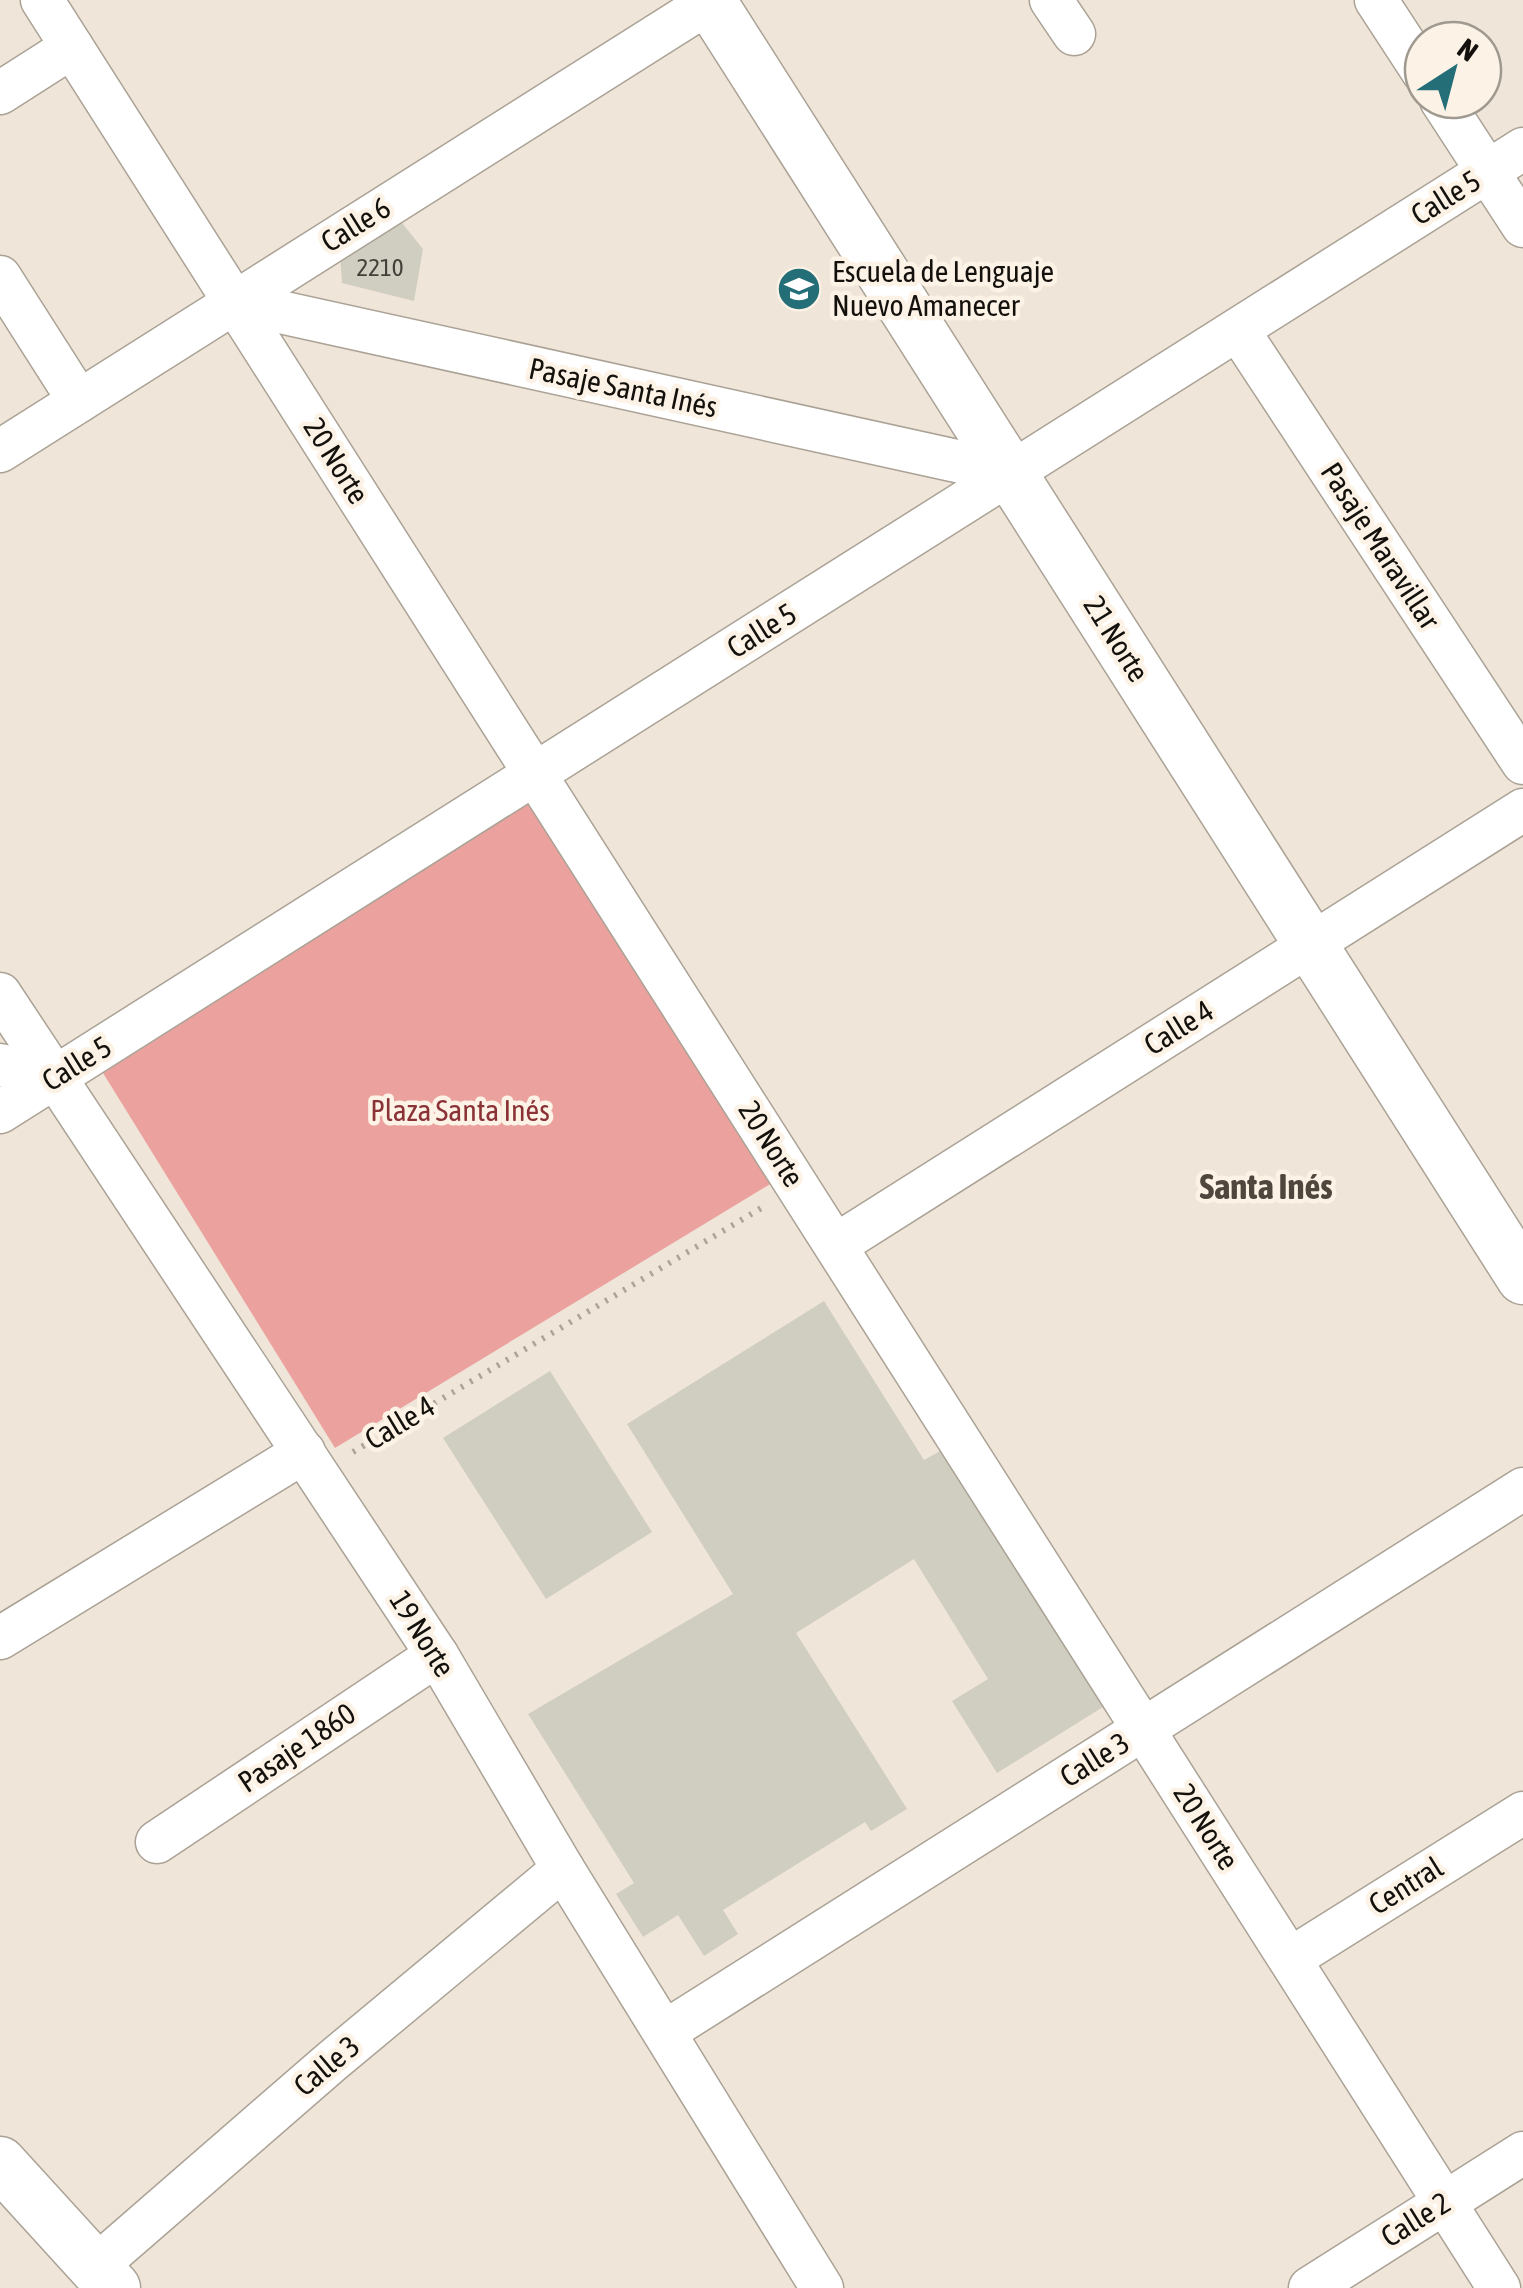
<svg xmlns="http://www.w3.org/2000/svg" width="1523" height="2288" viewBox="0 0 1523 2288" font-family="'Asap Condensed',sans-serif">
<rect width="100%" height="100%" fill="#efe5d9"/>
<polygon fill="#eba29f" points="529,803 772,1183 335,1448 103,1073"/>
<g fill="#d0cec0">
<polygon points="398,218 423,249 414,301 342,283 340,252"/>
<polygon points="824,1301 924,1460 942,1450 1103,1707 997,1773 952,1701 988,1679 914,1559 796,1633 907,1809 871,1831 865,1822 723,1910 738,1934 704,1956 678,1915 643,1937 616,1894 634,1883 528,1714 733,1594 627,1424"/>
<polygon points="550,1371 652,1532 546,1599 443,1438"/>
</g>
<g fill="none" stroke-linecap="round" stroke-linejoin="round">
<g stroke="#aba296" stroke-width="45">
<g id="minor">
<polyline points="42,0 1499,2288"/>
<polyline points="1051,0 1074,34"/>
<polyline points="1376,0 1423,72"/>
<polyline points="0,93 72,47"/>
<polyline points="1441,100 1523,226"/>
<polyline points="0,277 79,401"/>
<polyline points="235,302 1011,473"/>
<polyline points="1238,330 1523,763"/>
<polyline points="0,451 713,0"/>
<polyline points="0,994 437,1655 563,1869 822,2288"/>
<polyline points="0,1065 55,1077"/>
<polyline points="0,1112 1523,149"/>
<polyline points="836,1245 1523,810"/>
<polyline points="0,1638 304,1452"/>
<polyline points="157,1842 437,1655"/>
<polyline points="1290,1959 1523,1813"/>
<polyline points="666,2031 1523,1489"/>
<polyline points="95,2267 331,2062 563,1869"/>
<polyline points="1310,2288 1523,2153"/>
</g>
</g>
<g stroke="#aba296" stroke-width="55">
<g id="tertiary">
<polyline points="709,0 1523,1278"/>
<polyline points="0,2163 114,2288"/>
</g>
</g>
<polyline stroke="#aca49a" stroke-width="6" stroke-dasharray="2.5 8" stroke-linecap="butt" points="353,1452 763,1207"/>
<use href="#minor" stroke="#fff" stroke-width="42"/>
<use href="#tertiary" stroke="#fff" stroke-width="52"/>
</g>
<defs>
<g id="school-disc" transform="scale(2.25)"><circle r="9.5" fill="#246e78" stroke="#fcf3e6"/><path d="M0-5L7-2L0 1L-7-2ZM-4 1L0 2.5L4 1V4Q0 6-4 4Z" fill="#fff"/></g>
</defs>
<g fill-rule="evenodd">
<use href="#school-disc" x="799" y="289"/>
</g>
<g text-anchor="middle" stroke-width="9" stroke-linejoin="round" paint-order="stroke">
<g font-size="25" fill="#43403a">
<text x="380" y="276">2210</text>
</g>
<g font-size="30" fill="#14110d" stroke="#fcf3e6">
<text transform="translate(1446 198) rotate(-32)" y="10">Calle 5</text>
<text transform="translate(356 225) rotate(-32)" y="10">Calle 6</text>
<text transform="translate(623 388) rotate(12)" y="10">Pasaje Santa Inés</text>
<text transform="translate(336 461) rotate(58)" y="10">20 Norte</text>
<text transform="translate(1380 546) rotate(57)" y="10">Pasaje Maravillar</text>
<text transform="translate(762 631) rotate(-32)" y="10">Calle 5</text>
<text transform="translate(1116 639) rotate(58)" y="10">21 Norte</text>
<text transform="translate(1179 1028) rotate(-32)" y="10">Calle 4</text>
<text transform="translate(77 1064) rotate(-32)" y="10">Calle 5</text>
<text transform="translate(771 1144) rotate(58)" y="10">20 Norte</text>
<text transform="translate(400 1423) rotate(-31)" y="10">Calle 4</text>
<text transform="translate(422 1634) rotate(58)" y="10">19 Norte</text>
<text transform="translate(297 1748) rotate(-34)" y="10">Pasaje 1860</text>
<text transform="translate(1095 1760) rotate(-32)" y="10">Calle 3</text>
<text transform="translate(1206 1827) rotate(58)" y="10">20 Norte</text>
<text transform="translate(1406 1886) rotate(-32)" y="10">Central</text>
<text transform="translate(327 2066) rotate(-40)" y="10">Calle 3</text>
<text transform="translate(1416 2220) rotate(-32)" y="10">Calle 2</text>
</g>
<g font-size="30" fill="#14110d" stroke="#fcf3e6" text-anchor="start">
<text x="832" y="282">Escuela de Lenguaje<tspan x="832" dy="34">Nuevo Amanecer</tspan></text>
</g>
<g font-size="30" fill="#8a3235" stroke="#fcf3e6">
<text x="460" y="1121">Plaza Santa Inés</text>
</g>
<g font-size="35" font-weight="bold" fill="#4f473d" stroke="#fcf3e6">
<text x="1266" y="1199">Santa Inés</text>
</g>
</g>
<g transform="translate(1453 70) rotate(36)"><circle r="48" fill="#fcf3e6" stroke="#9f998f" stroke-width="2.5"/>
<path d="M0-8L18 38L0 25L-18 38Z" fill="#246e78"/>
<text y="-15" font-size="28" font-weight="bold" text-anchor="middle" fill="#14110d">N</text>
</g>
</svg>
